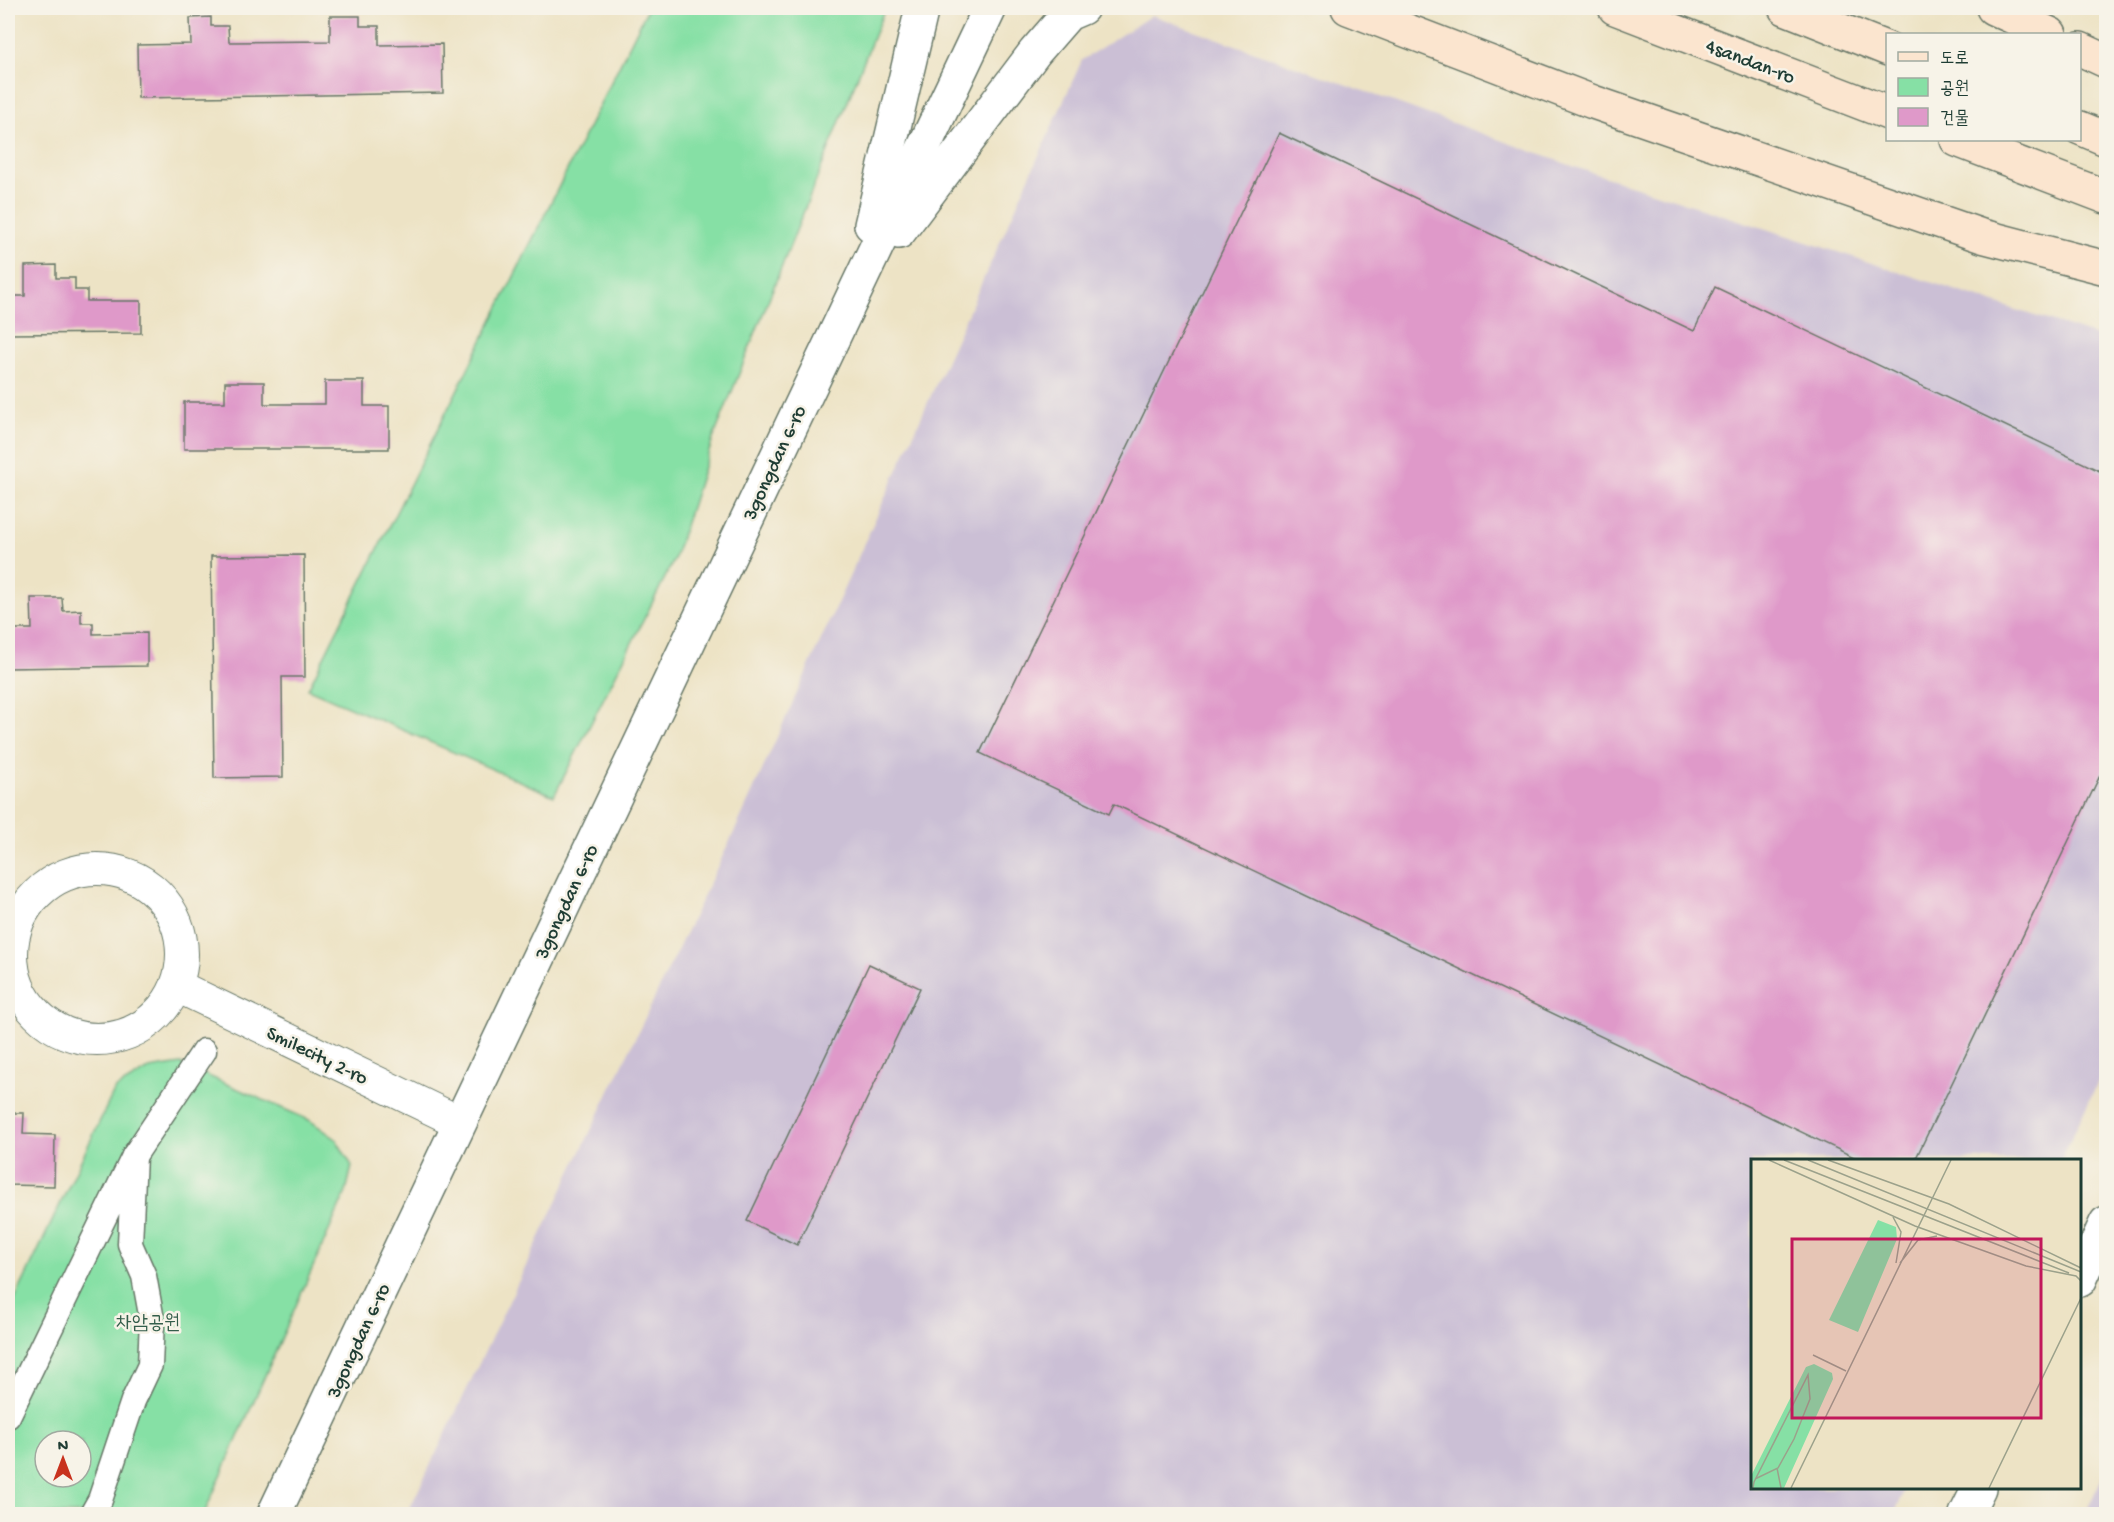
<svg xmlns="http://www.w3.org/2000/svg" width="2114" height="1522" viewBox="0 0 2114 1522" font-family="'Gochi Hand','Poor Story',sans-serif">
<rect width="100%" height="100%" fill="#f7f3e8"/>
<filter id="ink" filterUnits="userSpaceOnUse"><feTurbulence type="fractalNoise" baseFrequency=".0167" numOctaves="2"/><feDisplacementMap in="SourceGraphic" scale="12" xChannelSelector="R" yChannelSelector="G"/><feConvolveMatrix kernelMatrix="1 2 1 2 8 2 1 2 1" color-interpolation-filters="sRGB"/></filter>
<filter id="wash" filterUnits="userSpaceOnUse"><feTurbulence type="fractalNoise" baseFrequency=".008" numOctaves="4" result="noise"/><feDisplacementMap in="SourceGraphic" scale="24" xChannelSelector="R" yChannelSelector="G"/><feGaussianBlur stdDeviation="1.35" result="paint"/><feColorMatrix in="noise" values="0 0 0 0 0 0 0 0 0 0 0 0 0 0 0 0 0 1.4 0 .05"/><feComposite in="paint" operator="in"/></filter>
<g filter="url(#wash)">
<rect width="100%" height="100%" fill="#ede3c5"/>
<g fill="#cbbfd5">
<polygon points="1152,15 1575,167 2106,339 2106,1065 2061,1160 1752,1160 1752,1488 1906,1488 1894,1514 407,1514 738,824 1082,60"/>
<polygon points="2106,1469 2106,1514 2085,1514"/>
</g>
<g fill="#86e0a5" stroke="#528e6c" stroke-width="1.5" fill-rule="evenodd">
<polygon points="648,8 885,8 713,439 674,560 554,796 308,689"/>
<path d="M181,1064l128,56 27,19 16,27 -6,26 -142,322h-196v-200l107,-225 34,-20zM45,1441h36v36h-36z"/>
</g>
<g id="blocks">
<g fill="#df99c9">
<polygon points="330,16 360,16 360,26 379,26 379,45 442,44 443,93 138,98 137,45 191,44 190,18 211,17 211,26 228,26 229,42 330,41"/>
<polygon points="1279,133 1694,331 1715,287 2106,474 2106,763 1915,1160 1860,1160 1114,804 1109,814 980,753"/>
<polygon points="56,265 56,278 75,278 75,290 87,290 87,301 141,301 141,333 8,334 8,296 25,296 25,266"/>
<polygon points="325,381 364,381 364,406 389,406 389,449 184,449 184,402 225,402 225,382 264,382 264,404 325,404"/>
<polygon points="304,555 305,677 282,677 283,777 214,778 211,556"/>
<polygon points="31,598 62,598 63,611 81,610 81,623 93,623 93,634 147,633 147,666 8,668 8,629 32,629"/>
<polygon points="869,964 920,988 797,1245 747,1221"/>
<polygon points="8,1113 24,1113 23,1134 55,1135 54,1186 8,1185"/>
</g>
</g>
</g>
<g filter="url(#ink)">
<use href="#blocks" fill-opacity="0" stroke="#677767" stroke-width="1.5"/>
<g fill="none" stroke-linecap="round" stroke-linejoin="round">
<g stroke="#677767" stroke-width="27">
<g id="pedestrian">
<polyline points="134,1156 204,1051"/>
<polyline points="8,1416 134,1156 130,1244 144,1276 152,1320 150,1365 133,1401 100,1500 92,1514"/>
</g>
</g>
<g stroke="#677767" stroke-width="34">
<g id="minor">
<circle cx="97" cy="954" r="85"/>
<polyline points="177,986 459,1122"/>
</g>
</g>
<g stroke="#677767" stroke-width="36">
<g id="tertiary">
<polyline points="871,225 922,8"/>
<polyline points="899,232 1035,52 1068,14 1082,8"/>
<polyline points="2080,1280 2106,1223"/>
<polyline points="274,1514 990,8"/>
<polyline points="1966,1514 1979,1488"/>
</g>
</g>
<g stroke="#677767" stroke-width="36">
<g id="secondary">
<polyline points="1348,8 1593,102 1982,236 2106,268"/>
<polyline points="1615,8 1888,113"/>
<polyline points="1785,8 1888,49"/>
<polyline points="1993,8 2050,34"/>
<polyline points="2080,49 2106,61"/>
<polyline points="2080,128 2106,139"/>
<polyline points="1957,140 2106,197"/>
</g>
</g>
<use href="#pedestrian" stroke="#fff" stroke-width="24"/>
<use href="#minor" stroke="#fff" stroke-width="32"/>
<use href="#tertiary" stroke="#fff" stroke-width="33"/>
<use href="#secondary" stroke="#fbe5cf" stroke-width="33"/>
</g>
</g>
<g text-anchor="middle" stroke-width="5" stroke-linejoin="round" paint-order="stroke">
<g font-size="20" fill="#1f3d34" stroke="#f7f3e8">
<text transform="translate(1751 60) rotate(21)" y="7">4sandan-ro</text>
<text transform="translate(773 462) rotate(-65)" y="7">3gongdan 6-ro</text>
<text transform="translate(565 901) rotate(-65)" y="7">3gongdan 6-ro</text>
<text transform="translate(318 1054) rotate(26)" y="7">Smilecity 2-ro</text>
<text transform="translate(357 1340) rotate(-65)" y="7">3gongdan 6-ro</text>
</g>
<g font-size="20" fill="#345e4b" stroke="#f7f3e8">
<text x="148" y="1328">차암공원</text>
</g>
</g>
<g transform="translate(1751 1159)">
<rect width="330" height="330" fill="#ede3c5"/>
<path d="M127,61l18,7 1,12 -39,93 -29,-12zM63,205l18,9 1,6 -49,109h-33v-12l55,-109z" fill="#86e0a5"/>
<path fill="none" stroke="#9ba18b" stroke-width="1.5" d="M18,1l146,66 111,40 50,10 5,5M33,1l285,113M57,1l273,112M77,1l121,44 132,64M142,58l8,15 -5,31M149,104l18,-23 19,-4M62,196l33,16M26,309l4,20M2,329l1,-6 54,-107 2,24 -16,40 -16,29 -23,11M40,329l160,-328M238,329l92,-190"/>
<path fill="#c2185b" fill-opacity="0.15" stroke="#c2185b" stroke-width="3" d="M41,80h249v179h-249z"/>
<rect width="330" height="330" fill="none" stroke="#1f3d34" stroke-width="3"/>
</g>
<rect width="2114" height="1522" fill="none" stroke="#f7f3e8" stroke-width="30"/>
<rect x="1886" y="33" width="195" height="108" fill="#f7f3e8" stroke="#a1aaa0" stroke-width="1.5"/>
<rect x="1898" y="52" width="30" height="9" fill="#fbe5cf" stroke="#a1aaa0" stroke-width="1.5"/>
<text x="1940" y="63" font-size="18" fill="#1f3d34">도로</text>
<rect x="1898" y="78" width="30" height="18" fill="#86e0a5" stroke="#a1aaa0" stroke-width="1.5"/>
<text x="1940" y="93" font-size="18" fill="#1f3d34">공원</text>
<rect x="1898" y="108" width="30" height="18" fill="#df99c9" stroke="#a1aaa0" stroke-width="1.5"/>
<text x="1940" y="123" font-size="18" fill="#1f3d34">건물</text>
<g transform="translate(63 1459)"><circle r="28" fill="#f7f3e8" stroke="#a1aaa0" stroke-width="1.5"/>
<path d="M0-4.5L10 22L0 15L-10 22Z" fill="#c8321e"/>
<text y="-9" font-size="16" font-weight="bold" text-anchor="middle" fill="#1f3d34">N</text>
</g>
</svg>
